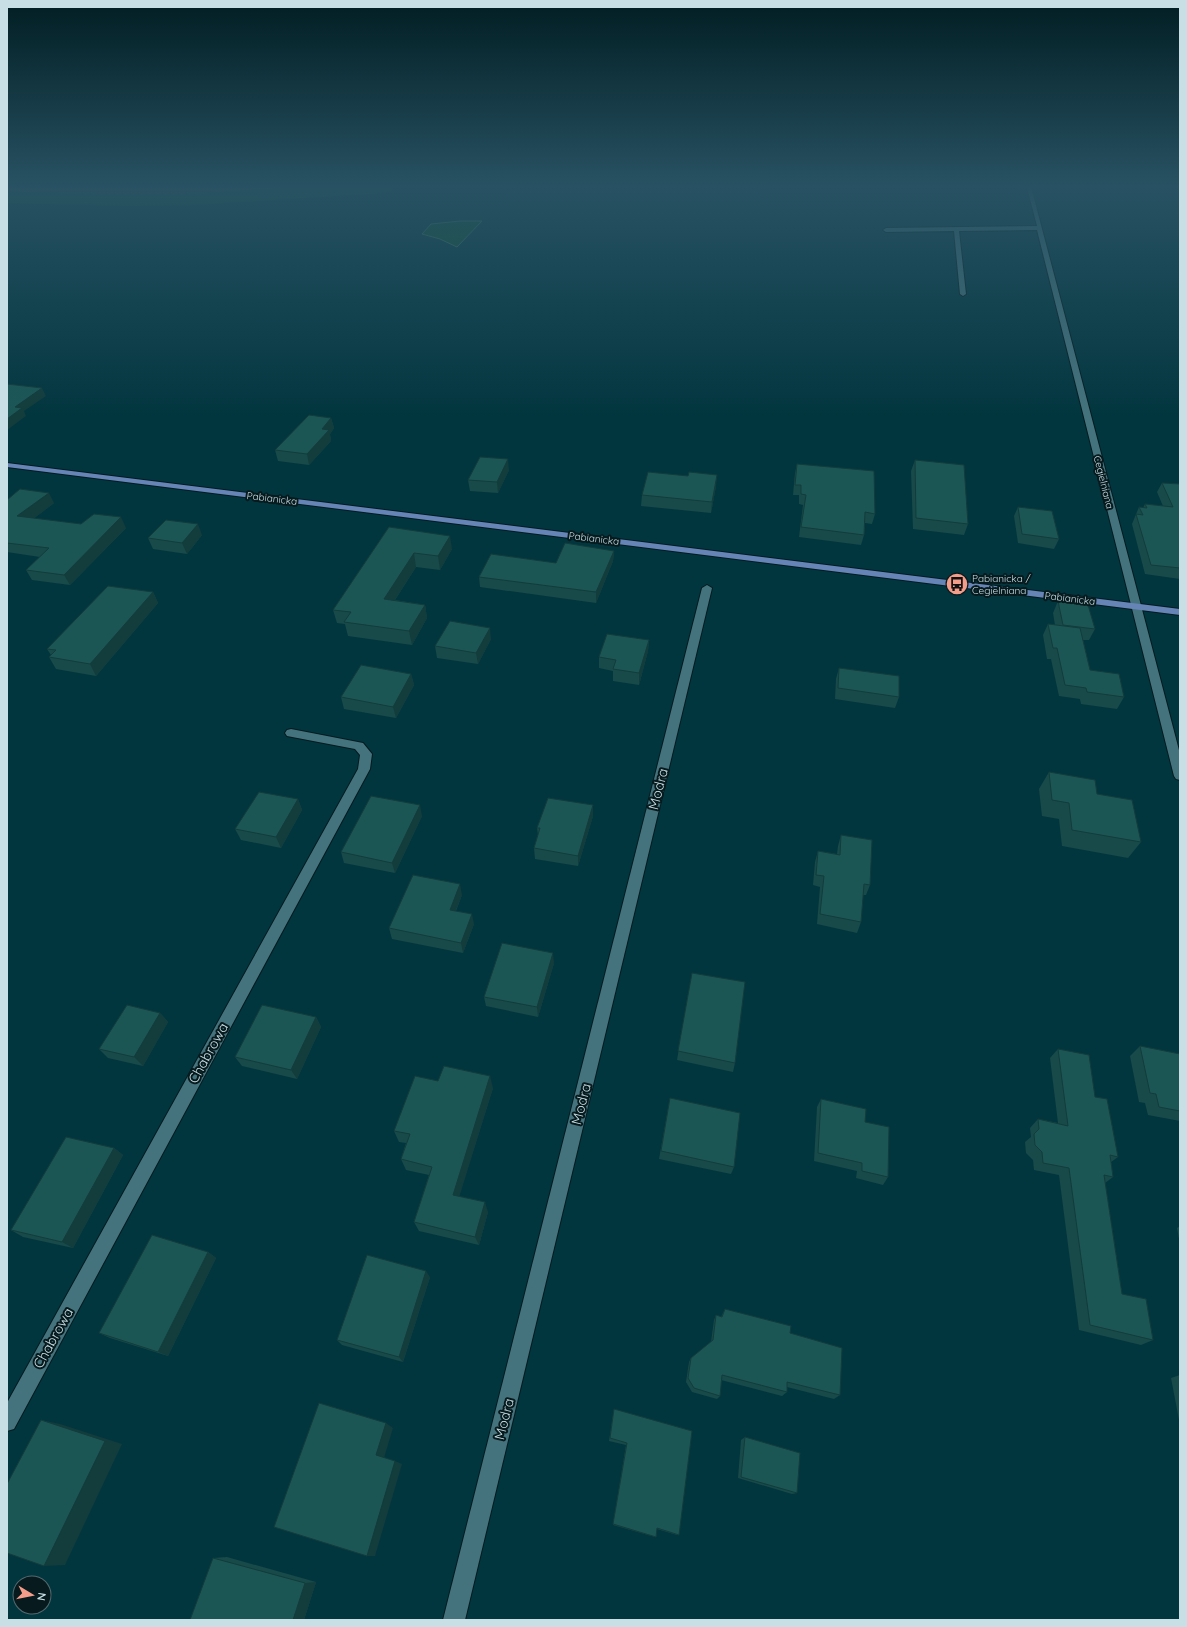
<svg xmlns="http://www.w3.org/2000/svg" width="1187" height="1627" viewBox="0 0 1187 1627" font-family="Quicksand,sans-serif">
<rect width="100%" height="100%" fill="#02363f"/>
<polygon fill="#952e1b" points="7,187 305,187 201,195 7,192"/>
<polygon fill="#0d4f29" stroke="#457a61" points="460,221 482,221 457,247 440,239 422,234 431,224"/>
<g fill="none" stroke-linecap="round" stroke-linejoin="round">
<polygon fill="#0d4f29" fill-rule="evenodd" points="294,187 393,187 391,191 384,193 194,205 128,206 7,203 7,191 128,194 194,193"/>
<g stroke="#031b20" stroke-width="2">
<g id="minor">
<polygon points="1027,187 1031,187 1180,754 1180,780 1176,779 1174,776 1037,230 959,231 966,294 963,296 960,294 954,231 886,232 883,230 886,228 1037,226"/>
<polygon points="707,585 712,588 465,1620 443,1620 702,588"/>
<polygon points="291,729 363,743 372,754 370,769 14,1429 7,1431 7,1403 358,769 360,755 355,749 287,736 285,733 287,730"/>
</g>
</g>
<g stroke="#031b20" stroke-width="2">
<polygon id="major" points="7,463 1180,609 1180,615 7,467"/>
</g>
<use href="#minor" fill="#45737d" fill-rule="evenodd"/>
<use href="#major" fill="#6784b7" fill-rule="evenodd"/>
</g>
<g fill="#174a49">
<polygon points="331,418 334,428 330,434 331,441 309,465 278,461 275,450"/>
<polygon points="915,460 968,524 964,535 913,529 911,471"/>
<polygon points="797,464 875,514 872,524 865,523 864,535 861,545 799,537 803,505 799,504 799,495 793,495 795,473"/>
<polygon points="509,470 498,493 470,491 468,480"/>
<polygon points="1162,483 1180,484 1180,579 1145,574 1132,524 1139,507 1143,508 1145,504 1163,506 1157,492"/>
<polygon points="716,486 711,513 641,506 642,495"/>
<polygon points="7,500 54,503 33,519 81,524 126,528 70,585 32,580 26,570 40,557 7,552"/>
<polygon points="1018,507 1059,539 1054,549 1018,543 1014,516"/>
<polygon points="389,527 452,549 440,570 416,567 395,600 425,605 427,618 412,645 348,636 345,624 337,623 333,610"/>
<polygon points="202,535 187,554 153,549 148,538"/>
<polygon points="614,551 613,561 596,603 480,587 479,577 556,563"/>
<polygon points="153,592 158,603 96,676 56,669 49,657 51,655 47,649"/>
<polygon points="1058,601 1095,629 1089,640 1083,640 1090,670 1124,697 1117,709 1081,704 1080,699 1059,696 1051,659 1047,659 1043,635 1048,624 1055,625 1053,613"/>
<polygon points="491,639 478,664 437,658 435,646"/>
<polygon points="649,640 648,651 639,685 613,681 613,671 599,668 599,657"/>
<polygon points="839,668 899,697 895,708 835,699 836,679"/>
<polygon points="411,674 414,685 396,718 344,709 341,697"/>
<polygon points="1049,772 1097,794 1141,842 1128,858 1062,846 1059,819 1042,816 1039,789"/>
<polygon points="298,799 302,810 281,848 241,840 235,829"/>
<polygon points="422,816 395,873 344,863 341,852"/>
<polygon points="593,816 578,866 535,859 534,848 538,835 537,828"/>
<polygon points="841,835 870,885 866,895 863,895 861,922 857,933 817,924 820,887 813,885 815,862 818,851 837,854 838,846"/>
<polygon points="462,895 456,911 474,924 463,953 392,939 389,928"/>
<polygon points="554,963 538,1017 486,1006 484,997"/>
<polygon points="692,973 735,1063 733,1072 677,1060"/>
<polygon points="160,1013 168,1022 143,1066 108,1058 99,1049"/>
<polygon points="316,1017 321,1027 297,1079 242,1066 235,1057"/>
<polygon points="1140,1046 1180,1054 1180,1121 1148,1115 1145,1103 1139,1102 1130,1056"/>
<polygon points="1058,1049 1095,1097 1118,1157 1111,1162 1113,1177 1105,1183 1122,1294 1153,1340 1141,1345 1079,1330 1059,1175 1034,1170 1033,1160 1026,1153 1025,1142 1031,1137 1030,1128 1038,1119 1058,1123 1050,1058"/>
<polygon points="438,1081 493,1088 459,1196 488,1212 479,1245 419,1231 414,1222 429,1175 406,1170 401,1159 406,1143 399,1142 394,1131"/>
<polygon points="670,1098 734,1167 731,1174 659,1159"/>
<polygon points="821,1099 865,1122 888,1177 883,1185 856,1178 857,1171 814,1161 817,1107"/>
<polygon points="114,1148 123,1155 73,1248 23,1237 11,1230"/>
<polygon points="1180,1226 1180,1244 1177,1228"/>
<polygon points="208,1252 216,1258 168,1356 110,1338 99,1333"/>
<polygon points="430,1277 403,1362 342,1345 337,1340"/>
<polygon points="725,1309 790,1333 840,1395 834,1399 787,1387 787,1392 782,1396 721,1380 720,1396 717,1399 692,1392 686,1382 689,1362 691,1358 711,1342 714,1320 716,1315 721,1317"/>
<polygon points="1180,1375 1180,1425 1171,1378"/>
<polygon points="614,1409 679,1535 677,1535 657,1529 656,1537 655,1537 613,1525 626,1445 609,1441"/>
<polygon points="745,1437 797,1493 792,1494 738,1478 741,1440"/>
<polygon points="227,1557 316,1582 304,1620 213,1558"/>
</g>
<g fill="#133c3c">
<polygon points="42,388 46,396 24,411 26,416 7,430 7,419 15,407"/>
<polygon points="331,418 334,428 330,434 331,441 309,465 307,454 322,429"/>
<polygon points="508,459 509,470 498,493 497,482"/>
<polygon points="717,475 716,486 711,513 712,502"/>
<polygon points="49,493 54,503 23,527 17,516"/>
<polygon points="121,517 126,528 70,585 64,575"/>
<polygon points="198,524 202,535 187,554 182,543"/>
<polygon points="450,536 452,549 440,570 438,556"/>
<polygon points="614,551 613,561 596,603 596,592"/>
<polygon points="414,553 416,567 387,612 384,599"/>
<polygon points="153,592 158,603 96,676 90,664"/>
<polygon points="425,605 427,618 412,645 409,631"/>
<polygon points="490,628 491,639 478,664 476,653"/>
<polygon points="649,640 648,651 639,685 639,673"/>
<polygon points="411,674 414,685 396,718 393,707"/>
<polygon points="298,799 302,810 281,848 276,837"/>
<polygon points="420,805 422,816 395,873 392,863"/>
<polygon points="593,805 593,816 578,866 578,856"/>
<polygon points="460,884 462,895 452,920 450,910"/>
<polygon points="472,914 474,924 463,953 461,943"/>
<polygon points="553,953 554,963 538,1017 537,1007"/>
<polygon points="160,1013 168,1022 143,1066 134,1057"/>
<polygon points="316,1017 321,1027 297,1079 291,1070"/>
<polygon points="490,1076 493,1088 457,1204 453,1195"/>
<polygon points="114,1148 123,1155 73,1248 62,1242"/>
<polygon points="485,1202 488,1212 479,1245 475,1237"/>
<polygon points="208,1252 216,1258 168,1356 158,1352"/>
<polygon points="426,1271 430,1277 403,1362 399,1357"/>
<polygon points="41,1420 60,1424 122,1444 65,1565 44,1566"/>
<polygon points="386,1423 393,1428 384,1458 376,1455"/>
<polygon points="395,1461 402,1464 375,1556 367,1556"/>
<polygon points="316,1582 304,1620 293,1620 305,1583"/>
</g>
<g fill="#1b5655" stroke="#133c3c">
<polygon points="7,384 42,388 15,407 22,408 7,419"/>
<polygon points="309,415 331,418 322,429 329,430 307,454 275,450"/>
<polygon points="480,457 508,459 497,482 468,480"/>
<polygon points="915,460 964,465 968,524 916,518"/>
<polygon points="797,464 874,471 875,514 865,512 864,535 801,527 806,495 801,494 801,485 795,485"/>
<polygon points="648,472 688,476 689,472 717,475 712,502 642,495"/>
<polygon points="1162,483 1180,484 1180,568 1151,565 1136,514 1143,515 1139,507 1147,508 1145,504 1173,507"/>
<polygon points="20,489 49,493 17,516 81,524 94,514 121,517 64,575 26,570 49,548 7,543 7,500"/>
<polygon points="1018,507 1052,511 1059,539 1022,534"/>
<polygon points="166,520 198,524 182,543 148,538"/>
<polygon points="389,527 450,536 438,556 414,553 384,599 425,605 409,631 344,622 351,612 333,610"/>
<polygon points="565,543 614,551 596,592 479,577 491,554 556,563"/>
<polygon points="108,586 153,592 90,664 49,657 56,650 47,649"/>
<polygon points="1058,601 1088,605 1095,629 1063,625"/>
<polygon points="450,621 490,628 476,653 435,646"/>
<polygon points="1048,624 1080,628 1090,670 1119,674 1124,697 1087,692 1086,688 1065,685 1057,648 1053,648"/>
<polygon points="607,634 649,640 639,673 613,669 616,660 599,657"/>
<polygon points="361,665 411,674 393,707 341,697"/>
<polygon points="839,668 899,676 899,697 838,688"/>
<polygon points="1049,772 1095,780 1097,794 1132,800 1141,842 1072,830 1069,803 1052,800"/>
<polygon points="259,792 298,799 276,837 235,829"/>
<polygon points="371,796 420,805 392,863 341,852"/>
<polygon points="548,798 593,805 578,856 534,848 540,828 537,828"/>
<polygon points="841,835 872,840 870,885 864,884 861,922 820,914 824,876 816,875 818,851 840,855"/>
<polygon points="413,875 460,884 450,910 472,914 461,943 389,928"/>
<polygon points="502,943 553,953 537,1007 484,997"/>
<polygon points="692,973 745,982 735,1063 678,1051"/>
<polygon points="127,1005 160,1013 134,1057 99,1049"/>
<polygon points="262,1005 316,1017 291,1070 235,1057"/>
<polygon points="1140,1046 1180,1054 1180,1111 1159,1107 1156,1094 1150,1093"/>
<polygon points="1058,1049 1089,1055 1095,1097 1107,1099 1118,1157 1110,1155 1113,1177 1104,1175 1122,1294 1146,1299 1153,1340 1090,1325 1069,1168 1043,1163 1042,1152 1035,1145 1034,1134 1039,1129 1038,1119 1068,1126"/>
<polygon points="444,1066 490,1076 453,1195 485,1202 475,1237 414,1222 432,1167 401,1159 410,1134 394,1131 415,1076 438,1081"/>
<polygon points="670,1098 740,1113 734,1167 661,1151"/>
<polygon points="821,1099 866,1109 865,1122 889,1127 888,1177 862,1171 862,1163 818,1153"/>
<polygon points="66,1137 114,1148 62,1242 11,1230"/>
<polygon points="152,1235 208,1252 158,1352 99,1333"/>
<polygon points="367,1255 426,1271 399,1357 337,1340"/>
<polygon points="725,1309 791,1326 790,1333 842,1348 840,1395 787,1382 787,1392 722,1375 720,1396 694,1388 688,1378 691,1358 713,1340 716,1315 722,1317"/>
<polygon points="319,1403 386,1423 376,1455 395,1461 367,1556 274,1527"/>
<polygon points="614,1409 692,1431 679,1535 657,1528 656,1537 613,1524 627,1443 610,1438"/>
<polygon points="41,1420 105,1441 44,1566 7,1553 7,1484"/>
<polygon points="745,1437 800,1453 797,1493 741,1477"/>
<polygon points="213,1558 305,1583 293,1620 190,1620"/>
</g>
<linearGradient id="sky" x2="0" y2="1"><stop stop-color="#011e23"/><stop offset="0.45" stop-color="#285263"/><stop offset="1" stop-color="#285263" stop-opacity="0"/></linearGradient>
<rect width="1187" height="415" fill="url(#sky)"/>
<defs>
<g id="bus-disc" transform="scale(1.15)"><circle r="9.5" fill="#f49d8b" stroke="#071a1e"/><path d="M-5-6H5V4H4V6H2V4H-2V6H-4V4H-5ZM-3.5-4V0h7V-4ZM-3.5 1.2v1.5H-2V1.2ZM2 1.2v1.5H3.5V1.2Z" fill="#111"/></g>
</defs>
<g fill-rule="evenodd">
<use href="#bus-disc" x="957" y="584"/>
</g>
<g text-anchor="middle" stroke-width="4" stroke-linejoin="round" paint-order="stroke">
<g font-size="10" fill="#c8dfe5" stroke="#071a1e">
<text transform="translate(1104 482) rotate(76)" y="4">Cegielniana</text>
<text transform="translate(272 498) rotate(7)" y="4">Pabianicka</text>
<text transform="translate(594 538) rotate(7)" y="4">Pabianicka</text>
<text transform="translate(1070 598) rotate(7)" y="4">Pabianicka</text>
</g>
<g font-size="10" fill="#c8dfe5" stroke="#071a1e" text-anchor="start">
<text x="972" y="582">Pabianicka /<tspan x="972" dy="12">Cegielniana</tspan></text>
</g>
<g font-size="14" fill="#c8dfe5" stroke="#071a1e">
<text transform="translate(658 789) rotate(-76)" y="5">Modra</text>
<text transform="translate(208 1053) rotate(-61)" y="5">Chabrowa</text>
<text transform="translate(581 1104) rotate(-76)" y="5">Modra</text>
<text transform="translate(53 1338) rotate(-61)" y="5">Chabrowa</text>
<text transform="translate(504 1419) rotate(-76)" y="5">Modra</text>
</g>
</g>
<rect width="1187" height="1627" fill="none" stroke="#c8dfe5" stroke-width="16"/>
<g transform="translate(32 1595) rotate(100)"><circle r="19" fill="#071a1e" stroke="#54696e"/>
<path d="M0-3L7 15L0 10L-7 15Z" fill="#f49d8b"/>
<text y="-6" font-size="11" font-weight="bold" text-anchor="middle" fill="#c8dfe5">N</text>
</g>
</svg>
